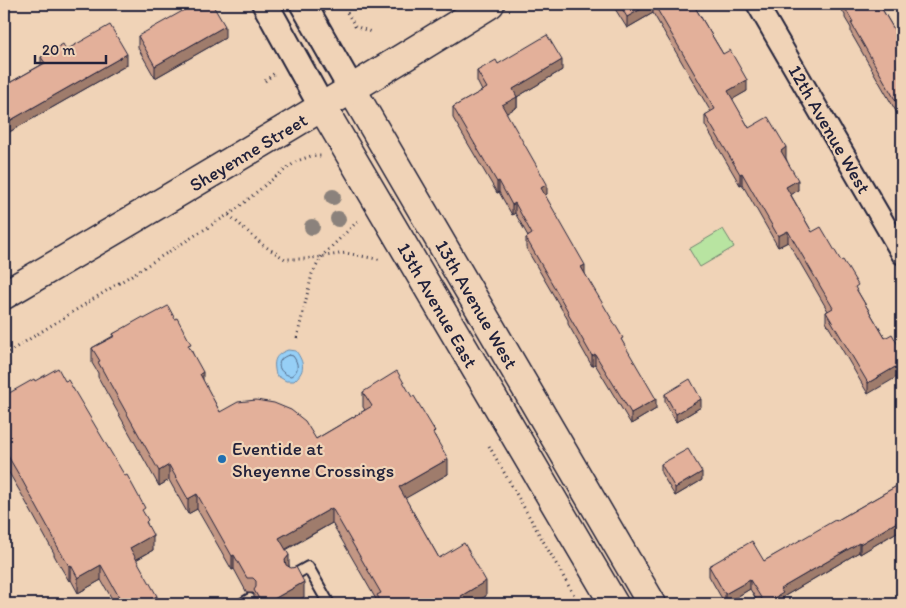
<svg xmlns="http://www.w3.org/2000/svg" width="906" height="608" viewBox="0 0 906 608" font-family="Itim,sans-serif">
<rect width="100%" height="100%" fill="#f0d3b7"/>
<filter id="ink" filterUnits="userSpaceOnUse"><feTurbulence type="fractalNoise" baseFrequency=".02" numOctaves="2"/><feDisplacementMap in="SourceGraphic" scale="10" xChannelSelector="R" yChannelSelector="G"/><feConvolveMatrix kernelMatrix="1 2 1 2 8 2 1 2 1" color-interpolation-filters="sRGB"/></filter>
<g filter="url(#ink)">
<polygon fill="#b8e4a1" stroke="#6d836e" points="723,229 734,247 700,267 689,249"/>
<path fill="#96cff6" stroke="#688aab" d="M288,350l8,1c9,13 9,20 -2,30h-8l-10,-6c-3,-14 -2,-20 12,-25z"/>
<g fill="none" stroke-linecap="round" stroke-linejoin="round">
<path stroke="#506786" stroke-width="1" d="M289,355l4,1c6,8 6,15 -2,20 -14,-3 -17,-17 -2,-21z"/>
<g stroke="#22223b" stroke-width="14">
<g id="service">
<polyline points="292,576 308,567 329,604"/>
<polyline points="242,604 250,599"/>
</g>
</g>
<g stroke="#22223b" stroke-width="24">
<polyline id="minor" points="757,4 902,254"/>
</g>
<g stroke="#22223b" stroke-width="29">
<g id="tertiary">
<polyline points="265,4 322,107"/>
<polyline points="303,4 352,90"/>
</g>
</g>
<g stroke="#22223b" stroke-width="31">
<g id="secondary">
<polyline points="352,90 652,604"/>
<polyline points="322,107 614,604"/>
<path d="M4,295c163,-95 325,-191 486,-291"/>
</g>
</g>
<g stroke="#22223b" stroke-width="3" stroke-dasharray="1 4" stroke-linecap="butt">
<polyline points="342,4 355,26 371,32"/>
<polyline points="265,81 276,72"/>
<polyline points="229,215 263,245 285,259 305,259 346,253 382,260"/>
<polyline points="297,338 312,274 322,256 360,219"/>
<polyline points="4,355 234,211 270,181 297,161 311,156 323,156"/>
<polyline points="489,446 579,604"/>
</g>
<use href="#service" stroke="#f0d3b7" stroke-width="10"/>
<use href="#minor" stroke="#f0d3b7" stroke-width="20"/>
<use href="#tertiary" stroke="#f0d3b7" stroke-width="25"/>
<use href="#secondary" stroke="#f0d3b7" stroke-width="28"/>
</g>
<g fill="#8b827b">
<circle cx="333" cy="197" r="8"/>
<circle cx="338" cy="219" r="8"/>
<circle cx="312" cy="227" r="8"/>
</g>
<g fill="#c39784" stroke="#22223b">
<polygon points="612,4 693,4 723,54 747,91 732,99 749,128 786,158 798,190 791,195 812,232 858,292 885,338 868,394 826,322 826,312 828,311 788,242 778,247 742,184 740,185 705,125 705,115 711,112 653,13 627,28"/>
<polygon points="838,4 879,4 902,43 901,120 851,33 851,28 845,18 845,15"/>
<polygon points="138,36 225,38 155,78 138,48"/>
<polygon points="66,50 127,65 4,135 4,86 41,65 41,57"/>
<polygon points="498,64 562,70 517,97 517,107 506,113 547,194 545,195 585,274 623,343 656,409 631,424 595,364 592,366 568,324 568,320 526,248 526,238 528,236 515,213 512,215 499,192 497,193 453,118 453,107 482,91 477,81 477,71"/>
<polygon points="144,319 191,349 203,381 220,412 316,439 365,410 363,407 363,392 435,436 448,474 405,498 439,558 486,596 472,604 377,604 377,601 332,523 286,550 289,566 304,597 291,604 254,604 254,594 253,593 247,593 234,569 232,570 197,509 188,514 169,480 159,486 98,377 98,373 92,363 92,348 113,336 113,334"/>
<polygon points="665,394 701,407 676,422 665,402"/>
<polygon points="4,396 145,515 153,550 136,560 157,604 115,604 101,580 78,593 71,580 69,581 60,566 54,555 54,553 22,495 5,466"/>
<polygon points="902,446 902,466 898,458 898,449"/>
<polygon points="661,464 702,480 675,496 661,473"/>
<polygon points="902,483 902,529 860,554 859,552 783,597 783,603 781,604 759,604 750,589 725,604 709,576 709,566 764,561 836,521"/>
</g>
<g fill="#9f7b6c" stroke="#22223b">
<polygon points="650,4 653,4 653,13 627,28 627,17"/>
<polygon points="225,26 225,38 155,78 155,66"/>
<polygon points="127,54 127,65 4,135 4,124"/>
<polygon points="562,60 562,70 517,97 517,107 502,116 502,105 513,89"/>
<polygon points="747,80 747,91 728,102 728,91"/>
<polygon points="902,109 902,119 901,120 901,110"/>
<polygon points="786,147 786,158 781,161 781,151"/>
<polygon points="742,173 742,184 740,185 740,174"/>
<polygon points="798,180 798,190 786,197 786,187"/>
<polygon points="499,181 499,192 497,193 497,182"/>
<polygon points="547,184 547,194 541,198 541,188"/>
<polygon points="515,203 515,213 512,215 512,205"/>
<polygon points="788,231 788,242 778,247 778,236"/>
<polygon points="585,265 585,275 581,267"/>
<polygon points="595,354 595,364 592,366 592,356"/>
<polygon points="902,363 902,374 868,394 868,383"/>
<polygon points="203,372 203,387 200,374"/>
<polygon points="656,399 656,409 631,424 631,413"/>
<polygon points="701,399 701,407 676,422 676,414"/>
<polygon points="5,451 5,466 4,467 4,452"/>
<polygon points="448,459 448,474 399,502 399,487"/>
<polygon points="169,465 169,480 159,486 159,471"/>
<polygon points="702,472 702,480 675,496 675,488"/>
<polygon points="197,494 197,509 188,514 188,499"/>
<polygon points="332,508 332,523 279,553 279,538"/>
<polygon points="902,519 902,529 860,554 860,544"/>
<polygon points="153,535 153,550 130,563 130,548"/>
<polygon points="859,543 859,552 783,597 783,603 781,604 765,604 780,589"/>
<polygon points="234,555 234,569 232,570 232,556"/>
<polygon points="289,555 289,570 285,575 285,560"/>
<polygon points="71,565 71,580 69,581 69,566"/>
<polygon points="101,565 101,580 78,593 78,578"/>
<polygon points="750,580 750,589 725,604 725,594"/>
<polygon points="486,581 486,596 472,604 461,604 461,596"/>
<polygon points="304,582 304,597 291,604 265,604"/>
<polygon points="157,596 157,604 142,604"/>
</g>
<g fill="#e3b09a" stroke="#22223b">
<polygon points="195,4 212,4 225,26 155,66 138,36"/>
<polygon points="619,4 650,4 627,17"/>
<polygon points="654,4 693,4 723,54 730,50 747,80 728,91 749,128 768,117 786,147 781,151 798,180 786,187 812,232 821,227 841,261 843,260 858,285 855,287 885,338 892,334 902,352 902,363 868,383 826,312 833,308 788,231 778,236 742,173 740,174 705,115 715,109"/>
<polygon points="844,4 879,4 902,43 902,109 901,110 851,23 853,22 845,8 846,8"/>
<polygon points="110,25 127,54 4,124 4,86 45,63 41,57 63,44 66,50"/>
<polygon points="547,35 562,60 513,89 517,97 502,105 547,184 541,188 585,265 581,267 623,338 621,339 656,399 631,413 595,354 592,356 568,314 569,313 526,238 532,234 515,203 512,205 499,181 497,182 453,107 487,88 477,71 496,60 498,64"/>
<polygon points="168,306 175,319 177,318 191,344 188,345 203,372 200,374 220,412 238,402 256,400 274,403 291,410 305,421 316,439 372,406 363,392 397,371 412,397 414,396 435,431 433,433 448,459 399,487 439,558 464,543 486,581 461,596 465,603 462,604 382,604 377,595 381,593 332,508 279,538 289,555 285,560 286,565 291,568 296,567 304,582 265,604 262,604 254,590 256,587 256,581 253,578 247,578 234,555 232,556 197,494 188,499 169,465 159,471 98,362 100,361 92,348 115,336 113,334 143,317 144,319"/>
<polygon points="58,368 65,381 68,380 125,476 127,475 145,508 142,510 148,520 146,522 153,535 130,548 157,596 142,604 123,604 101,565 78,578 71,565 69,566 60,551 54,540 55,540 22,480 5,451 4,452 4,399 5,398 4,396 34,379 35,381"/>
<polygon points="690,379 701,399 676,414 665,394"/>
<polygon points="902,446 902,456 898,449"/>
<polygon points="688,449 702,472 675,488 661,464"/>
<polygon points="902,483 902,519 860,544 859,543 780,589 783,593 765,604 750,580 725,594 709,566 752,541 764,561 835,520 836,521"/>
</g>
</g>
<circle fill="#1f6fb2" stroke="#f0d3b7" stroke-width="2" cx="222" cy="459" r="5"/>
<g text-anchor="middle" stroke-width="4.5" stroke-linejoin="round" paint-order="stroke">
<g font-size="19" fill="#22223b" stroke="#f0d3b7">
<text transform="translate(830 129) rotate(60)" y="7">12th Avenue West</text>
<text transform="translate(248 152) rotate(-31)" y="7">Sheyenne Street</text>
<text transform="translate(477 304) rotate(60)" y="7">13th Avenue West</text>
<text transform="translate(438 305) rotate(60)" y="7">13th Avenue East</text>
</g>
<g font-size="19" fill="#22223b" stroke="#f0d3b7" text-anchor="start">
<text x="232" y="455">Eventide at<tspan x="232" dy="22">Sheyenne Crossings</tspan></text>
</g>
</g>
<rect width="906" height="608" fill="none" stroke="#f0d3b7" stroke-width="20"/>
<rect x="10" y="10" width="886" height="588" fill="none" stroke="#22223b" stroke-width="2" filter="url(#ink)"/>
<path d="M35 55v8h71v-8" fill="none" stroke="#22223b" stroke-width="2.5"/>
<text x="42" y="55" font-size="15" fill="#22223b" stroke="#f0d3b7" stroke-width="4" paint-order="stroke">20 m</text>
</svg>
